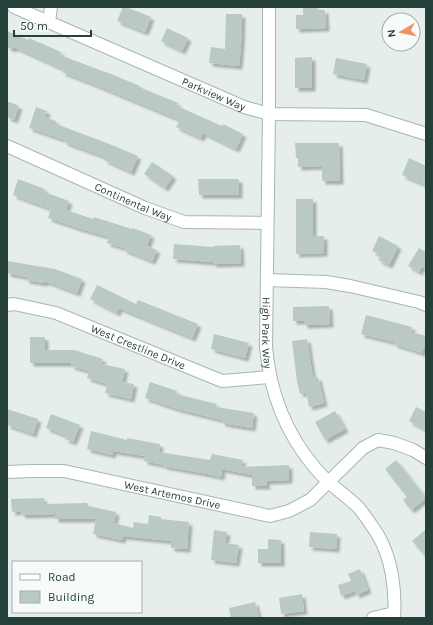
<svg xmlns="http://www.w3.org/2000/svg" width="433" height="625" viewBox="0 0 433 625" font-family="Karla,sans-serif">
<defs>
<filter id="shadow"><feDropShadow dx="3.5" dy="3.5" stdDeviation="1" flood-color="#0004"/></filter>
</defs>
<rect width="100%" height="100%" fill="#e5eeeb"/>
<g fill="#bbc9c4" filter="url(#shadow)">
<polygon points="123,7 126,7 151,17 145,32 117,21"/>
<polygon points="303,7 318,7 318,10 325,10 326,28 296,29 296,15 303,15"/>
<polygon points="226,14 242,14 241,44 239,66 209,63 211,47 225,49"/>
<polygon points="167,28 188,38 182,51 161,41"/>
<polygon points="7,31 28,40 29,38 61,52 60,55 105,72 106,72 140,86 139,87 178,103 177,106 222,126 223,124 243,134 236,149 203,133 201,138 176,127 180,120 93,84 62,72 63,69 14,47 13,49 7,47"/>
<polygon points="312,57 312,88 295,88 295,58"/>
<polygon points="336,58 367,64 364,80 333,74"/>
<polygon points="7,101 19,106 14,120 7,117"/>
<polygon points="36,107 47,111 45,117 56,121 56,124 107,143 138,156 131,172 104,160 105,157 64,142 65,140 29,128"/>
<polygon points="295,143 339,143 340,181 322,181 322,166 298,167 298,158 296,158"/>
<polygon points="409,158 426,166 426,185 402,175"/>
<polygon points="152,162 173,176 165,188 144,174"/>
<polygon points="18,179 45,189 44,192 69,201 66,210 93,219 94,217 132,229 133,228 151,235 147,246 157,250 152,261 124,250 124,248 107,243 109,237 78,228 48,218 51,209 13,195"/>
<polygon points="198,179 239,179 239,195 199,195"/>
<polygon points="296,199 313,199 313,236 324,236 324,253 296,254"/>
<polygon points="379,236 398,246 389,265 378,260 381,255 372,251"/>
<polygon points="174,244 213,247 213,246 240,245 241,263 213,264 213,262 173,259"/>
<polygon points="419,248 426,252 426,269 422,266 419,272 408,266"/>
<polygon points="7,261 55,269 82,279 77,293 45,281 44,283 26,280 26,277 7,273"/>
<polygon points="97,285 136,304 138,300 198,324 192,338 119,308 117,313 90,299"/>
<polygon points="329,306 330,324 304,325 304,321 293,321 293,307"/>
<polygon points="366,315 412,327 411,332 426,336 426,341 422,353 394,344 394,342 361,334"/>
<polygon points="214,334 249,343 245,358 211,349"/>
<polygon points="30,337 45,337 45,350 74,350 103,359 101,364 125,369 122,382 134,384 131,399 105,393 107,384 87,378 89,371 71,366 72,363 30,363"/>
<polygon points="307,339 313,378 318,377 324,403 309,407 306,392 300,394 297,382 292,341"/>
<polygon points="150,382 177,391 176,394 217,404 216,407 254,413 252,428 222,423 222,420 178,409 145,398"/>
<polygon points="416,407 426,412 426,430 409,421"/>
<polygon points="7,409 38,419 33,434 7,425"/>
<polygon points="335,411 345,429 325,440 315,422"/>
<polygon points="51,414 80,425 73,442 65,439 67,436 46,428"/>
<polygon points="91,431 127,440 127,438 160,444 159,452 210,460 212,454 243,460 241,467 289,465 289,480 266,481 267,486 252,486 252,475 222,469 221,477 208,474 163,466 164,465 144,461 145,456 113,451 112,455 87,449"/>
<polygon points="396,460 426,498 411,510 403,500 407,497 385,469"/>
<polygon points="44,498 44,504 87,503 88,506 116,512 114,523 133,528 134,522 148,524 149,515 161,517 161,519 189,522 187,549 171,548 171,541 123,536 122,540 93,534 96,519 55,519 55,514 22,515 21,511 12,512 11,499"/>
<polygon points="426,529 426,557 412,541"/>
<polygon points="214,530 227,532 225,543 239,545 236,563 211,560"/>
<polygon points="310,532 337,534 336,549 309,547"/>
<polygon points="268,539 281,540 281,563 258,563 258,549 268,549"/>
<polygon points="360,569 368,590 356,595 355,591 341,596 338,585 351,581 348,574"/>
<polygon points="302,594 304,611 281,614 279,598"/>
<polygon points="255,602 259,618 231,618 229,608"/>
</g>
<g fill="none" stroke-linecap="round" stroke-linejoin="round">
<g stroke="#a8b6b3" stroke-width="14">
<g id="minor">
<path id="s1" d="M14,7l230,100 25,7 97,1 60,19"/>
<polyline points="49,22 51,7"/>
<path id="s2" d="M7,146l138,62 39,14 83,1"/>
<polyline points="267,280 326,282 350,286 419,302 426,305"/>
<path id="s3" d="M7,305l7,-1 42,9 166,68 48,-4"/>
<path id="s4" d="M7,472l25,-1h32l206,45 19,-5 21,-11 53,-52 15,-8 16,3 19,7 13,8"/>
<polyline points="373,618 394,613"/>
</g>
</g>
<g stroke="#a8b6b3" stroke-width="14">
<g id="tertiary">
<path id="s5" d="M269,7v107l-3,233c4,47 20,87 50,122 12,15 29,25 43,39 3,4 6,8 9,12 3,5 7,10 10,15 14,24 18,56 16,83"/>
</g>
</g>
<use href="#minor" stroke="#fff" stroke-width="12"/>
<use href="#tertiary" stroke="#fff" stroke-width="12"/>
</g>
<g text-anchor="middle" stroke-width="3" stroke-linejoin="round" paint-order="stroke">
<g font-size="11" fill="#25403b" stroke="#f6faf9">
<text dy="4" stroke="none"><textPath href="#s1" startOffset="218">Parkview Way</textPath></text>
<text dy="4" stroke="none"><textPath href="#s2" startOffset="138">Continental Way</textPath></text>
<text dy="4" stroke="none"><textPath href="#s5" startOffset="326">High Park Way</textPath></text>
<text dy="4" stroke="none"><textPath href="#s3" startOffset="139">West Crestline Drive</textPath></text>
<text dy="4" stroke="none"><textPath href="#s4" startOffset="168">West Artemos Drive</textPath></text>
</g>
</g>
<rect width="433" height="625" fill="none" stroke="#25403b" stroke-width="16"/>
<rect x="12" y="561" width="130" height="52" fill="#f6faf9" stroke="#a2b0ad"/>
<rect x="20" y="574" width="20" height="6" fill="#ffffff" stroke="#a2b0ad"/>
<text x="48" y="581" font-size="12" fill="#25403b">Road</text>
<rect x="20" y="591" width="20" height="12" fill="#bbc9c4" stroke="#a2b0ad"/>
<text x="48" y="601" font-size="12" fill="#25403b">Building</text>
<g transform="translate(401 32) rotate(261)"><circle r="19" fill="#f6faf9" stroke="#a2b0ad"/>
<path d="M0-3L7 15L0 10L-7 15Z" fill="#ef9363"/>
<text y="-6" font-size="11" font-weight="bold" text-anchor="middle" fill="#25403b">N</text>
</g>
<path d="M14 30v6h77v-6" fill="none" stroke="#25403b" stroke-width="2"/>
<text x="20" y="30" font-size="12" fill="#25403b" stroke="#f6faf9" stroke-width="3" paint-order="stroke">50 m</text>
</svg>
